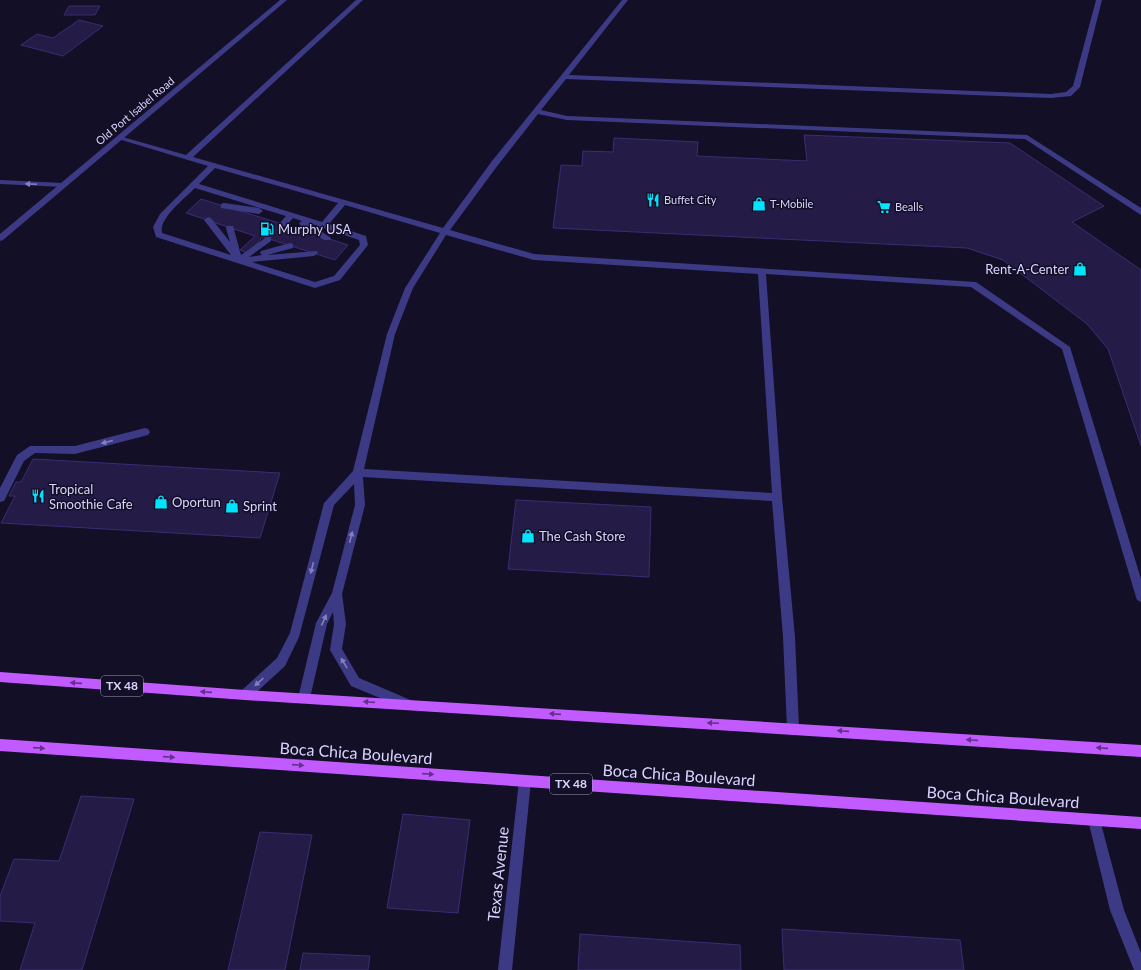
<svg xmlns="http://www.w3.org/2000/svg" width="1141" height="970" viewBox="0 0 1141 970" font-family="Lato,sans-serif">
<rect width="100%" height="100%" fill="#130f26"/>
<g fill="#241b47" stroke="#3b2d73">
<polygon points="69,6 100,6 95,15 64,15"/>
<polygon points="79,20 103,26 63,56 21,45 37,34 53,38"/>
<polygon points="804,135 1010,143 1104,206 1072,222 1141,270 1141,446 1108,349 1087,324 1003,260 967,248 553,228 561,165 582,166 583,151 613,152 614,138 698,142 697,156 807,161"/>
<polygon points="201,199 305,231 348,245 335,260 263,237 248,253 240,250 255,236 186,213"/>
<polygon points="33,459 280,473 260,538 1,523 15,496 9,496 16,482 21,482"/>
<polygon points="516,500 651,507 649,577 508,569"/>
<polygon points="81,796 134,799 82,970 20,970 35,923 0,921 0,896 14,859 59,861"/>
<polygon points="403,814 470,820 458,913 387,908"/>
<polygon points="260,832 312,835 285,970 228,970"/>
<polygon points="782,929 960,940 964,970 784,970"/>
<polygon points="580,934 740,945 741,970 578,970"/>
<polygon points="303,953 370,956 368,970 300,970"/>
</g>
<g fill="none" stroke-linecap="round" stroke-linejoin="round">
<g fill="#3d3a85" fill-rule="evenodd">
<path d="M356,0h7l-170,157 250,71 49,-67 130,-161h6l-59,75 482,19 15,-2 7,-6 23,-86h6l-22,87 -9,9 -20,2 -485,-19 -25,31 26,6 460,19 114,73v7l-116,-76 -458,-19 -29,-6 -40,51 -48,65 84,24 442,28 94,65 71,232v23l-4,-2 -1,-3 -74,-248 -91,-62 -205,-13 16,223 13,140 4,91 -2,4 -4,2 -4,-2 -2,-4 -4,-91 -11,-136 -409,-24 2,28 -23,89 4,30 -4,25 17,29 54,23 2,4 -2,4 -4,1 -58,-24 -21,-36 4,-26 -1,-12 -6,12 -17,74 -2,4 -4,1 -4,-1 -2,-4 18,-75 16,-30 23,-88 -1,-21 -20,21 -35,132 -14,29 -36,33 -4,1 -4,-1 -2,-4 2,-4 36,-33 13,-25 34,-130 29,-32 34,-137 18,-46 35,-55 -95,-28 -16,19 37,12 2,9 -28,35 -25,8 -3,-1 -156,-50 -3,-10 7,-13 48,-48 -93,-28 4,-2 67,19zM215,168l123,35 -16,19 -123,-38zM195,188l91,28 -7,8 1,2h6l7,-8 9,3 -3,2 1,2 24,15h6l1,-2 -22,-15 50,17 1,5 -26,31 -19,6 -63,-20 62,-6 4,-3 -1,-2 -50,4 26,-7v-4l-3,-1 -29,8 -1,2 2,2 -13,2 22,-16v-4l-3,-1 -27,19 -8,-29h-6l-1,2 4,14 -19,-24 -3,-1 -4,3 27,35 -69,-22c-4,-14 23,-35 33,-45zM446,235l88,25 224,14 14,219 -408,-24 31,-135 18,-46z"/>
<polygon points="0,180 63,183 67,185 63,187 0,184"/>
<polygon points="224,203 259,208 263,211 259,214 221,208 221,204"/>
<polygon points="145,428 148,429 150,432 148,435 75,454 35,453 24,461 4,501 0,502 0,488 17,455 30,446 75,446"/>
<polygon points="1094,814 1098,816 1100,820 1124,910 1141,953 1141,970 1134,970 1110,910 1088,820 1090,816"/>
</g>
<polygon fill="#3d3a85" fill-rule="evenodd" points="525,775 529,777 531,781 512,970 498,970 519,781 521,777"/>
<polygon fill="#3d3a85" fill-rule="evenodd" points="280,0 287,0 3,240 0,241 0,234"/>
<g fill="#c25bff" fill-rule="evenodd">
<polygon points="0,672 245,690 1141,745 1141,757 245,700 0,682"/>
<polygon points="0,739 1141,817 1141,829 0,751"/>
</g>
</g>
<defs><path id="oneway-solid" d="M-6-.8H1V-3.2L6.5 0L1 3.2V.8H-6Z"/></defs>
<g fill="#837fbc">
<use href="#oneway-solid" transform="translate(31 184) rotate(-177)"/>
<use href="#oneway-solid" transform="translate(107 442) rotate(166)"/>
<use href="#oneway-solid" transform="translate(351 537) rotate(-76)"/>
<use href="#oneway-solid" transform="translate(312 568) rotate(104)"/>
<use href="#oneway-solid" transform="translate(324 620) rotate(-65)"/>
<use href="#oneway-solid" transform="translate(344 663) rotate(-121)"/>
<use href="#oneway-solid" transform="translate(259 682) rotate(138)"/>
</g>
<g fill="#623188">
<use href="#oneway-solid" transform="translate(76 683) rotate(-176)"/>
<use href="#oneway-solid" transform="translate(206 692) rotate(-176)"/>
<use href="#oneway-solid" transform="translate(369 702) rotate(-176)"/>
<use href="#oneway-solid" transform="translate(555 714) rotate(-176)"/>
<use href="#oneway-solid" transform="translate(713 723) rotate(-177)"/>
<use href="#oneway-solid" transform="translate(843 731) rotate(-176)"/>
<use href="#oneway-solid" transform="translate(972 740) rotate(-176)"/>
<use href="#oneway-solid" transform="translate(39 748) rotate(4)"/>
<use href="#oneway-solid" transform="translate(1102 748) rotate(-176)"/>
<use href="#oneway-solid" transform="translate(169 757) rotate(4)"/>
<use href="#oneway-solid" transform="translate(298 765) rotate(4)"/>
<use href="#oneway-solid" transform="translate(428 774) rotate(4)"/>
</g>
<defs>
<g id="restaurant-bare" transform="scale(1.08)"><path d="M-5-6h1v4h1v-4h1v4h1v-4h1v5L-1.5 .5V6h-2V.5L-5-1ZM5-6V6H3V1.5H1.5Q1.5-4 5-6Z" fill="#00e5ff" stroke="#130f26" stroke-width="2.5" paint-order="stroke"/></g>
<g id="shop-bare" transform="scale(1.08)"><path d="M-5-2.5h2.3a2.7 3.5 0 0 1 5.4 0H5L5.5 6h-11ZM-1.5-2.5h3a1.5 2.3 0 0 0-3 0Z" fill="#00e5ff" stroke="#130f26" stroke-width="2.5" paint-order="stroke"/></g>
<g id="supermarket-bare" transform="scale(1.08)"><path d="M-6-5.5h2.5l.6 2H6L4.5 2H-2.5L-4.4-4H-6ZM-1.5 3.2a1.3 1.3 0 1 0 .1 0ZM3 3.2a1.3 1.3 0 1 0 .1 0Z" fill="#00e5ff" stroke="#130f26" stroke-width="2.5" paint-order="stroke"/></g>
<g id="fuel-bare" transform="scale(1.08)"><path d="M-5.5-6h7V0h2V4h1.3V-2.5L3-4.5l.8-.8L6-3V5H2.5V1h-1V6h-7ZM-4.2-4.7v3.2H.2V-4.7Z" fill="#00e5ff" stroke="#130f26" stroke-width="2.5" paint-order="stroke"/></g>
</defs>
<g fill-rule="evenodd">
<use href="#restaurant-bare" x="653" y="200"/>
<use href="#shop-bare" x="759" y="204"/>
<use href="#supermarket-bare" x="884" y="207"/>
<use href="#fuel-bare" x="267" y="229"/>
<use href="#shop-bare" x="1080" y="269"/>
<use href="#restaurant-bare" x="38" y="496"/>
<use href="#shop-bare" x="161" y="502"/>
<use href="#shop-bare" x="232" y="506"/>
<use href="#shop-bare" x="528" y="536"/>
</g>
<g text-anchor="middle" stroke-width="3" stroke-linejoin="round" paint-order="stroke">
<g font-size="11" fill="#d9d4ff" stroke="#130f26">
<text transform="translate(135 111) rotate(-40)" y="4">Old Port Isabel Road</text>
</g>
<g font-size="11" fill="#d9d4ff" stroke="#130f26" text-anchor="start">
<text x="664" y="204">Buffet City</text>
<text x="770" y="208">T-Mobile</text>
<text x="895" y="211">Bealls</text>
</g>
<g fill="#130f26" stroke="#9e99be" stroke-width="1">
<rect x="101" y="676" width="42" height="20" rx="3"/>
<rect x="550" y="774" width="42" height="20" rx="3"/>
</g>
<g font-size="12" font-weight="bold" fill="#d9d4ff">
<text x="122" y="690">TX 48</text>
<text x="571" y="788">TX 48</text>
</g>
<g font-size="13" fill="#d9d4ff" stroke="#130f26" text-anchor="start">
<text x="278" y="234">Murphy USA</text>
<text x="1069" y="274" text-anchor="end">Rent-A-Center</text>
<text x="49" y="494">Tropical<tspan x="49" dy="15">Smoothie Cafe</tspan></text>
<text x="172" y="507">Oportun</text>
<text x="243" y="511">Sprint</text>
<text x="539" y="541">The Cash Store</text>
</g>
<g font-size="16" fill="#d9d4ff" stroke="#130f26">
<text transform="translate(356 753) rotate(4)" y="6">Boca Chica Boulevard</text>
<text transform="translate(679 775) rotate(4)" y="6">Boca Chica Boulevard</text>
<text transform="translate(1003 797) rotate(4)" y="6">Boca Chica Boulevard</text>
<text transform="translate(498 874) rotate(-84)" y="6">Texas Avenue</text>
</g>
</g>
</svg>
